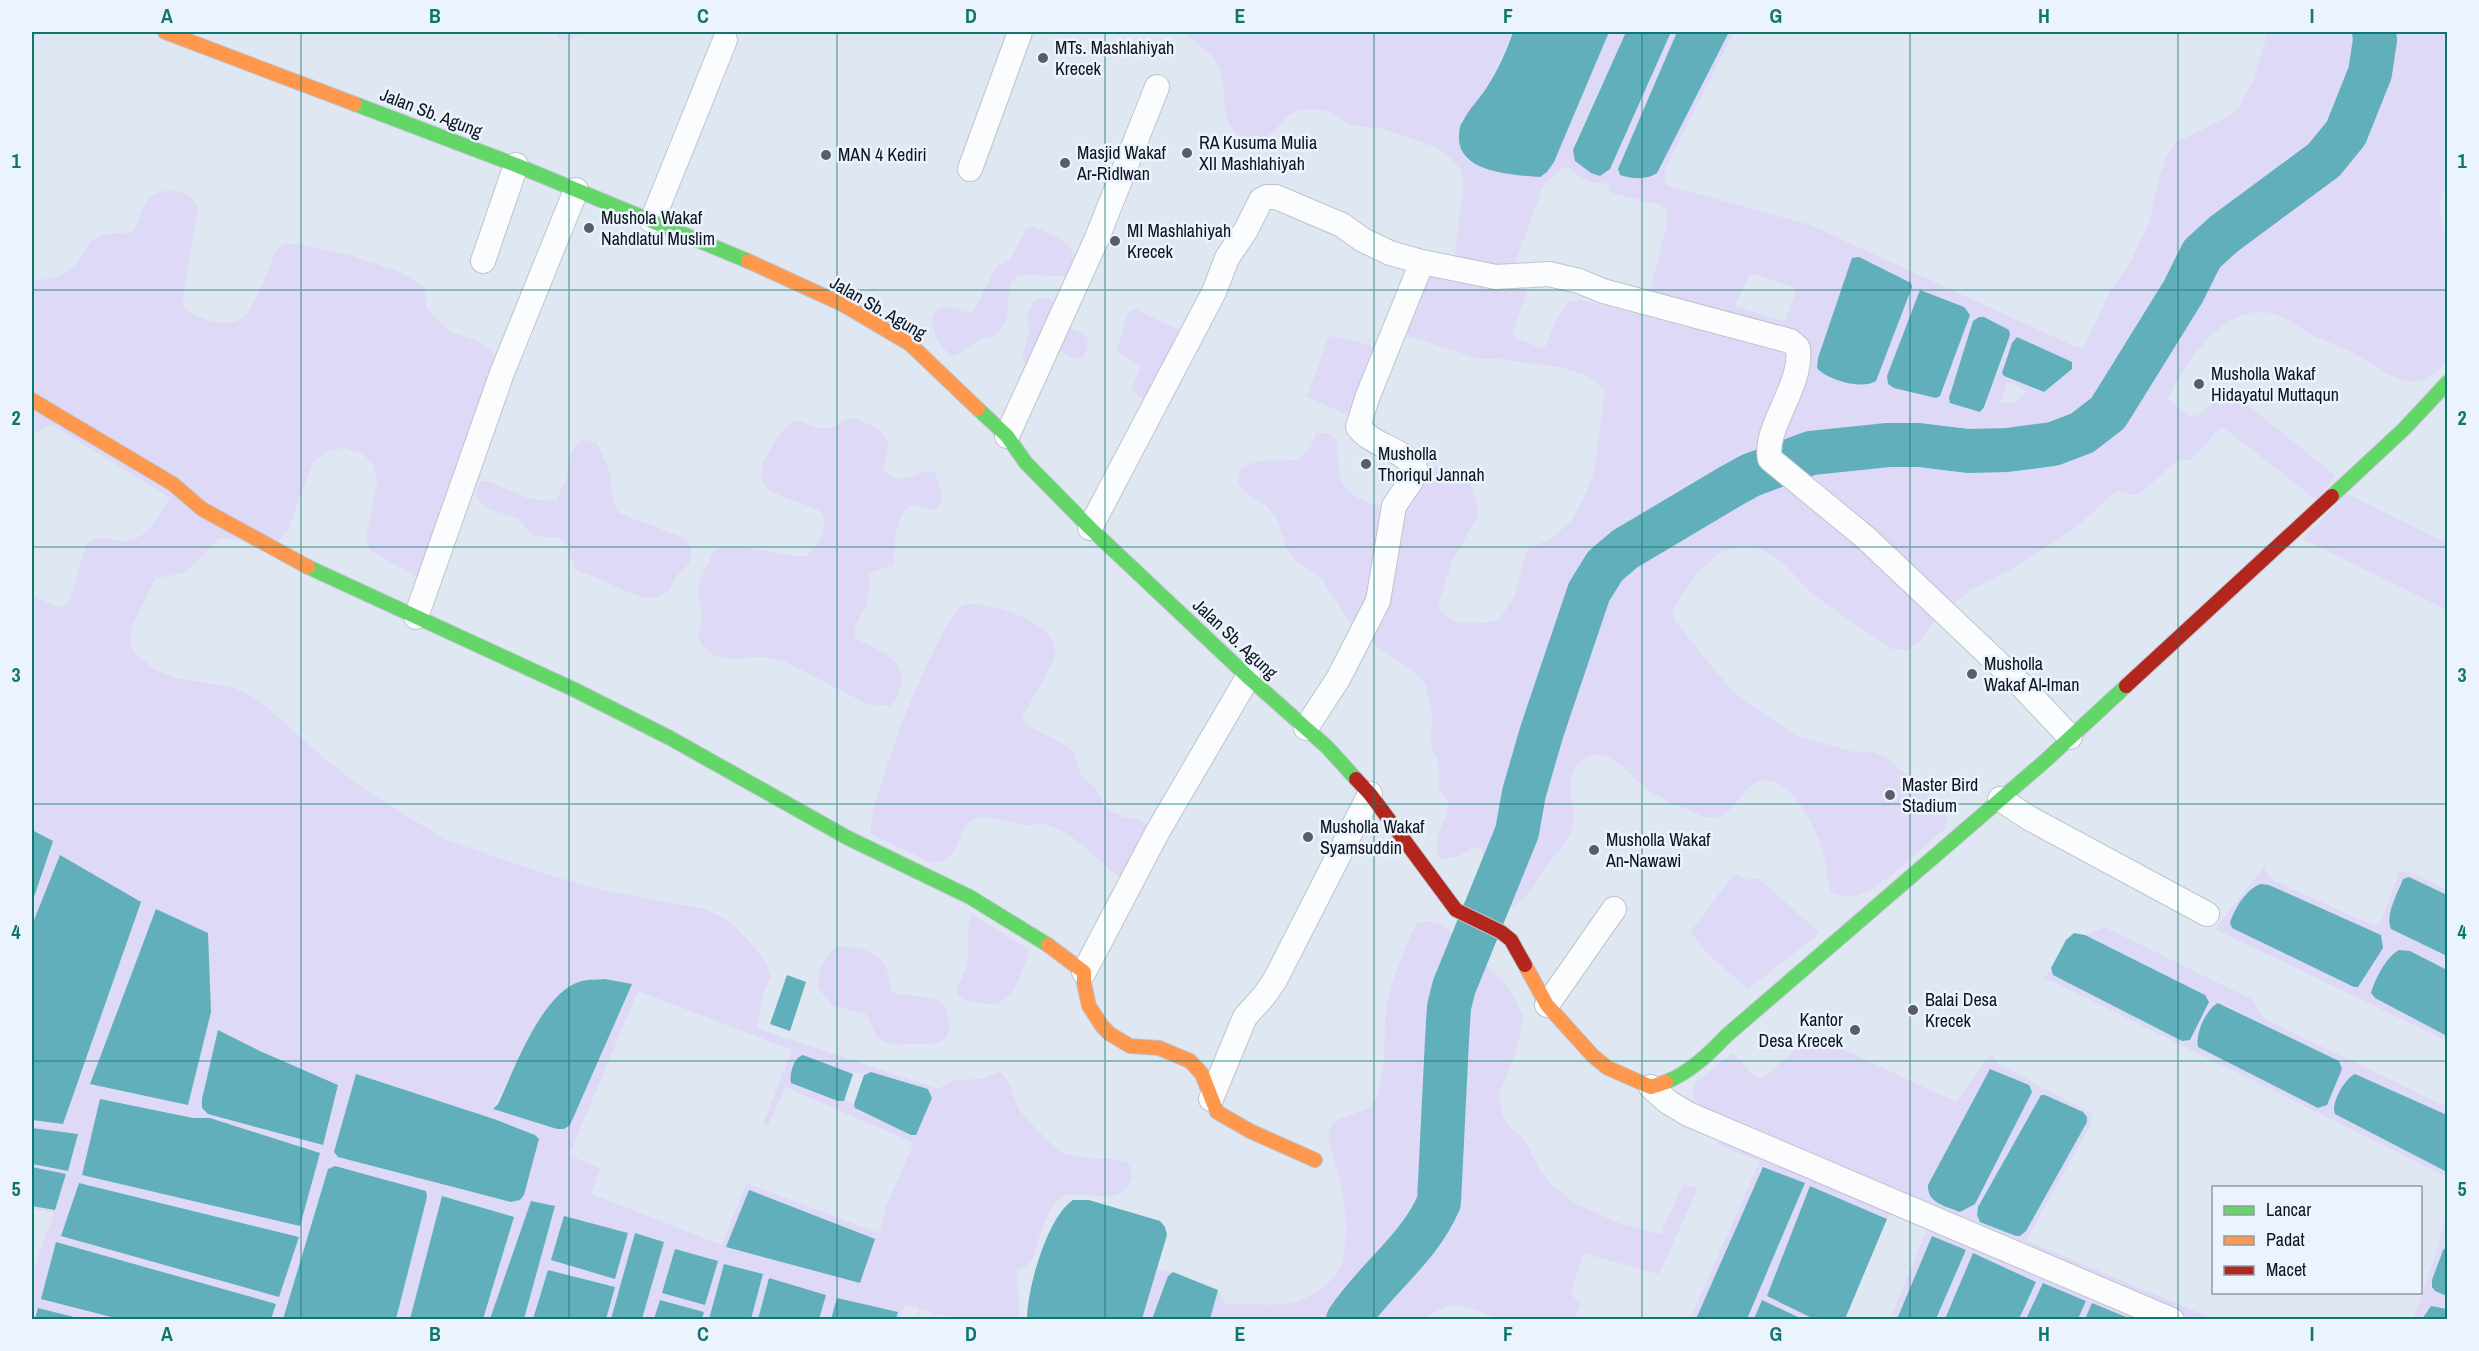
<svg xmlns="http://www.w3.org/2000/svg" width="2479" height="1351" viewBox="0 0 2479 1351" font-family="'Archivo Narrow',sans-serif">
<rect width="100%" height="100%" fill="#dfe8f2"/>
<g fill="#ddd9f6" fill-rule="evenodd">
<path d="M556,32h24c-6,8 -12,10 -22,7z"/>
<path d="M1183,32h330l-25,54 -26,35 -3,16 6,21 8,5 14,5 53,9 14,-15 55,-130h17l-51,111 35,26 61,-137h6l-58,137 109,-137h6l-68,136 -2,12 2,5 144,40 266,122h8l26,-56 19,-26 21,-44 8,-40 8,-23 11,-16 53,-26 11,-12 13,-25 14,-47h179l1,144 -9,29 5,26 3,4v125c-7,9 -18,19 -29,21 -18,4 -40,-13 -54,-22 -15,-9 -30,-15 -46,-21 -17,-7 -29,-21 -48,-25 -46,-10 -86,51 -102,86l22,17c18,1 21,-20 36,-26l9,4 100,82 -19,24 -92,-72h-4l-29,32 -12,-1 -37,33 -9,3 -16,-4 -46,40 -61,39 -41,21 -34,29 -16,22 -12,8 -16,-1 -79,-55 -31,-33 -19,-12 -16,-3 -24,5 -25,22 -25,38 2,9 59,72 63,44 59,16h18l15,7 39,33 18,20 3,10 -4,8c-20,16 -66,62 -89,66 -8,2 -15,0 -23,-3 -6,-12 -5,-26 -8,-39 -5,-19 -23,-55 -39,-66 -46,-32 -43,48 -88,26 -16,-8 -34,-14 -49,-24 -19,-14 -41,-51 -68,-28 -21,19 1,47 -9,70 -5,14 -21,27 -29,40 -5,8 -9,17 -15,24 -3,3 -10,9 -14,10 -11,4 -22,2 -32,-1 -5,-18 8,-42 0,-56l-7,-2 -15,9 -18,3c-17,-27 24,-48 -2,-69l-1,-28 -7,-17 1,-28 -6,-32 -13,-15 -39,-25 -21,-19 -32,-48 -25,-17 -9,-13 -11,-31 -9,-11 -25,-16 -4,-9 2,-12c19,-13 39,-6 60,-10l10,-11 6,-14c35,-9 13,36 30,54 10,12 24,15 38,19l31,-40h26l15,3 15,14 5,15 2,17 -26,45 -14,45c11,22 39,18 60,15l16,-24 14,-49 23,-9 21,-19 15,-30 7,-18 11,-82 -19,-15 -27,-8 -60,-8h-20l-71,-23 -2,-5 17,-56h9l69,15 15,-2 9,1 2,4 -15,40 2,5 27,10 5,-2 9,-24 13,-20 14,-2 62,16 24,-97 -3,-10 -5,-4 -48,-12 -4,-5 2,-5c-20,2 -28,-4 -42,-16h-4l-20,17 -30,81 -9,6 -51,-10 10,-78 -4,-14 -16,-17 -9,-5 -51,-18 -34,-4 -17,-12 -18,-4 -16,1 -10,5 -17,18 -12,8 -15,2c-35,-32 -11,-55 -30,-83 -7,-11 -23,-19 -32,-28zM1750,274h5l38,13 3,4 -11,31 -50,-16zM2072,369l-28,23 -7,-1 -35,-17zM2007,382l20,9 -13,12h-14z"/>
<path d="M173,190l17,6 8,10 -15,91 1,10c14,14 50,25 64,5 10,-14 21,-45 28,-62l8,-6h14l54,12 46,15 26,16 3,22 24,23 24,8 18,11 5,12 -80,215 -47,-27 -5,-12 11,-56 -3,-17 -11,-12 -19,-6 -17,3 -14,11 -26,70 -12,12 -55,-6c-12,9 -20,23 -32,32 -9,6 -22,5 -33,9l-22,45 -3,17 4,11 20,17 21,9 57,9 27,13 68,61 41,31 78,48 103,35 56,16 100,18 24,12 22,22 15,20 5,15 -8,15 -6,35 181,61 16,-9 26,-1 19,-7c16,12 11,25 22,40 6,8 37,41 46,43 19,5 39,1 60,7 4,6 7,13 2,21 -15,28 -47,2 -68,15 -14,8 -24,47 -29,62l-6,6 -9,3 2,50h-60l-21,-5 -2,5h-5l2,-7 -12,-3 -3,10h-2l3,-11 -15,-3 -4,14h-4l2,-6 -61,-15 -6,21h-12l7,-24 -57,-17 -11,41h-7l12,-44 -39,-11 -15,55h-7l2,-7 -44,-12 -6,19h-12l22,-77 -28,-9 -25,86h-5l8,-32 -66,-17 -15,49h-9l31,-112 -24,-6 -41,118h-7l31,-102 -72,-21 -32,123h-14l31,-122 -99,-28 -45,150h-12l4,-15 -234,-5 78,20h-37l-44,-11 -3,11h-3v-45l22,-61 -22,-4v-3l23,4 11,-36 -34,-7v-3l36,7 9,-37 -45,-6v-8l31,4 -3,-269 -28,70v-22l21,-61 -21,-12v-235l27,13 10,-4 17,-60 8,-6c10,0 19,2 28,3 25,1 36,-25 48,-43l-118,-73 -19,9 -1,3v-157c20,0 37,-4 49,-23 4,-4 6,-12 10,-16 11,-9 29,-7 42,-9 12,-23 11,-41 40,-42zM209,989l2,23 -121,71zM638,991l154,59 -29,74 5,2 17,-39 129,56 -28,63 -6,25 -4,1 -130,-49 -24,62 -131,-51 9,-26 -31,-13zM551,1003l13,126h-7l-64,-20 38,-75zM219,1030l43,22 -60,56zM798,1056h5c20,6 47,21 68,16l57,17 3,4 -16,42 -56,-24 -5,-7 -64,-26zM453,1107l41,12 41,16 4,4 -15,56 -4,5 -9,2 -173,-45 -4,-5zM193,1118h17l110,35zM80,1183l219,54 -238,-1z"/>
<path d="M1034,227c23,10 53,18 32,49 -11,1 -44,-4 -51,2 -13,12 1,42 -19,56 -4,3 -11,3 -17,6 -9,5 -17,14 -27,16 -12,-8 -32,-39 -10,-48 9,-3 19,3 28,5l4,-2 22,-44 14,-7 16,-32z"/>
<path d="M1040,298h6l14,7 7,21c17,10 28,7 16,31l-11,2 -10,-7 -5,1 -27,16 -8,-10 7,-28 -2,-15 7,-16z"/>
<polygon points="1135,309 1181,331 1145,399 1131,391 1141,365 1116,352 1128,313"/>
<polygon points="1333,336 1370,345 1377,350 1351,416 1307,397 1328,338"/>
<path d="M855,418l22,10 12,15 -6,28c14,11 28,8 42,0l10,2c5,11 10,27 2,37l-26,-5c-17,13 -16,37 -17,57l-2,3 -18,6 -5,4c1,10 0,21 -3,30 -5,12 -14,21 -11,33 18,11 52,19 46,47 -2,9 -3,14 -10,21l-24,-2 -81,-42 -23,-5 -30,2 -20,-4 -11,-9 -3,-9 3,-23 -4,-18 2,-16 14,-29c32,-11 59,6 93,5 11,-13 23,-27 14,-44 -30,-17 -79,-16 -52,-60 7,-12 13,-26 27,-31 11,1 20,9 32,7 11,-1 14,-9 27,-10z"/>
<path d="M582,439l15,4c3,9 9,18 12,27 5,16 -2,24 10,43l65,25c8,9 11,19 2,29 -3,4 -7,6 -10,10 -4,5 -4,12 -9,15 -21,14 -43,-3 -61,-10 -10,-5 -21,-8 -31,-13l-8,-23 -7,-8 -22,-2 -7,-2 -12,-15 -33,-11 -10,-12 1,-9 5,-6h6l42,18 26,2 10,-22 6,-28z"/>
<polygon points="2347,494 2447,543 2447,605 2445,609 2303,539"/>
<path d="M970,604c23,0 70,15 82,35 2,4 3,10 4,14l-12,26 -22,38 3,7 39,20 10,9 7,23 15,12 8,17 7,6 12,6 18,3 7,7 -26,50 -6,-2c-19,-16 -41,-41 -66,-49 -8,-3 -14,-1 -22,-1 -8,0 -16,-3 -23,-4 -11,-2 -26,-7 -35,1 -17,15 -8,38 -38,41l-61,-29c-5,-29 65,-208 91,-228 0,0 7,-2 8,-2z"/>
<polygon points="2266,864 2266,873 2273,880 2374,926 2380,924 2399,872 2409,872 2447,889 2447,895 2403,879 2389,923 2391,929 2447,956 2447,970 2410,951 2392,954 2374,984 2371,993 2375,998 2447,1036 2447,1041 2215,929"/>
<polygon points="1734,874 1750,880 1758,878 1820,933 1748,989 1710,956 1690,932"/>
<path d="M972,914l58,36c-9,23 -18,62 -50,53 -9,-2 -15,-1 -22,-8 -2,-14 5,-15 8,-27 5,-18 -1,-38 6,-54z"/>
<path d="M1427,921l16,4 20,17 46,46 7,13 8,18 -9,35 -16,40 2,16 6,14 19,18 14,29 13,15 23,18 43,19 42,11 22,-50 12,3 2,3 -38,84 -76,-21 -12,41 9,10 -6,15c-19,0 -54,4 -71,0 -33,-8 -46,-26 -78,0l-215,1 8,-30 8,14c20,-1 41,2 60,0 23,-3 52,-22 57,-46 5,-22 3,-51 -2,-73 -2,-11 -14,-45 -12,-53 5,-22 40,-13 48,-36 10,-28 6,-57 9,-86 3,-23 20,-65 30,-86z"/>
<path d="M2105,927l148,73 7,14 7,6 180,87v8l-92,-41 -7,4 -15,32 2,4 112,58v5l-393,-195 -11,-2 8,-12 2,7 129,66 23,-46 -120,-60zM2218,1003l7,2 114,56 -142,-19 12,-31z"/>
<path d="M837,947c18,-1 42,3 50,23 3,8 1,15 6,23 13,3 35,3 46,8 5,3 7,10 9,16 5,29 -12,27 -33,27 -12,0 -26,3 -36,-6 -6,-6 -8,-16 -13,-24l-34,-9 -14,-17c0,-19 4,-29 19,-41z"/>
<path d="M1812,1035l144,67 35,-48 6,9 95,51 -1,10 -63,113v4l186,78h-83l-39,-16 -7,16h-7l8,-18 -43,-18 -17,36h-7l17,-37 -63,-29 -28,66h-8l29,-69 -34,-14 -35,83h-7l40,-97 -33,-13 -10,10 -77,-33 -43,110 47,23h-12l-40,-19 -8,19h-7l58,-136 -41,-16 -68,152h-6l70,-158 -43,-16 7,-15 -56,-28 27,-2 -2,-7 2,-10 38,-30 20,22 7,3 6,-2zM2028,1117l-51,98 1,-8z"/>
<path d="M2447,1212v35c-11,9 -15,31 -12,44l12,5v16l-21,-1 -4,8 -9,1 22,-63z"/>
<polygon points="1157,1269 1173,1272 1168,1276 1152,1319 1142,1320"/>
</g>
<g fill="#61afbb">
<path d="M1513,32h96l-55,130 -7,10 -7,5c-26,-2 -80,-4 -81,-38 0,-6 0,-13 4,-18 6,-12 17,-23 24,-34 11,-17 20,-37 26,-55z"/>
<polygon points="1626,32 1671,32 1610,169 1600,176 1591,173 1575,161 1573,150"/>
<path d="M1677,32h51v2l-71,139c-10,7 -26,6 -37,2l-2,-6z"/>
<path d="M1859,257l52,26 1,4 -36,94c-14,9 -49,-1 -59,-13l1,-10 34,-100z"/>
<polygon points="1920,290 1964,307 1970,315 1940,396 1936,398 1894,388 1888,384 1887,376"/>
<polygon points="1979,317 1984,317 2009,330 2010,335 1984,407 1980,412 1950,403 1949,398 1973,321"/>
<polygon points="2017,337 2072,362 2072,369 2044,392 2004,376 2002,373 2012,343"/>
<polygon points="32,830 53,841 32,903"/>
<polygon points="60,855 141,902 63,1124 32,1120 32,925"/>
<path d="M2409,877l38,18v61l-56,-27c-6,-15 7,-36 12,-50z"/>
<path d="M2261,884l8,1 112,50 2,13 -25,39h-4l-122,-59 -2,-5c4,-14 17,-35 31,-39z"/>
<polygon points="156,909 208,933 211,1012 188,1105 90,1084"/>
<polygon points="2074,933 2085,935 2205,995 2209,1002 2190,1040 2182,1041 2053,975 2051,968 2066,940"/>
<path d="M2399,950l11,1 37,19v66l-72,-38 -4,-5c4,-14 15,-36 28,-43z"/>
<polygon points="787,975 806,982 790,1031 770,1024"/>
<path d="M605,979l27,5 -62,141 -6,4h-7l-64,-20 5,-5c16,-34 44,-113 84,-123 8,-2 16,-1 23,-2z"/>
<path d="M2218,1003l121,58 3,8 -15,36 -9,3 -120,-61c-3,-13 8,-38 20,-44z"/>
<polygon points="218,1030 262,1052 338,1085 323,1145 208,1114 202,1108 202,1099"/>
<path d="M803,1055l50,19 -9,27h-6l-47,-18c-2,-9 3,-26 12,-28z"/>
<path d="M1990,1069l39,16 3,7 -57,112 -15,8c-15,-6 -33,-9 -32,-27z"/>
<polygon points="871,1072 928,1089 932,1098 916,1135 911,1135 855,1108 854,1104 864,1075"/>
<polygon points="356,1074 494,1119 535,1135 539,1139 524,1195 520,1200 511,1202 338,1157 334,1152"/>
<path d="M2355,1074l92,41v57l-112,-58c-5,-10 10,-36 20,-40z"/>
<polygon points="2041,1095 2045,1095 2083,1112 2087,1117 2087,1122 2026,1231 2020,1236 2016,1236 1980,1222 1977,1215 1978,1207"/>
<polygon points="100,1099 193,1118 210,1118 320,1153 300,1226 82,1175"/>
<polygon points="32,1128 78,1134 68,1171 32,1164"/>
<polygon points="335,1166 426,1191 427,1197 396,1319 283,1319 328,1169"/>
<polygon points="32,1167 66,1174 55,1210 32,1206"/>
<polygon points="1763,1167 1805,1183 1747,1319 1696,1319"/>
<polygon points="79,1183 299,1237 279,1297 61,1236"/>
<polygon points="1810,1186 1887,1219 1845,1319 1814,1319 1767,1296"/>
<polygon points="749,1190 875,1239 860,1283 726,1247"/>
<polygon points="442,1196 514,1217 483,1319 410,1319"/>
<path d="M1073,1200h16l71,21 5,6 2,8 -25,84h-115c0,-30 20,-102 46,-119z"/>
<polygon points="531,1201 555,1206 524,1319 490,1319"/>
<polygon points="564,1216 628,1233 615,1279 551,1260"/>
<polygon points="635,1233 664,1242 642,1319 611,1319"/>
<polygon points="1932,1236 1966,1250 1936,1319 1897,1319"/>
<polygon points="56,1242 276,1304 271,1319 119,1319 41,1299"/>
<polygon points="2447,1247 2448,1247 2447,1296 2435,1291 2432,1287 2432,1280 2443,1250"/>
<polygon points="675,1249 718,1261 705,1305 662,1293"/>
<polygon points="1973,1253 2036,1282 2019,1319 1945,1319"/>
<polygon points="724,1264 763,1274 751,1319 709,1319"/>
<polygon points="548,1270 615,1287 606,1319 533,1319"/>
<polygon points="1173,1272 1218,1290 1210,1319 1152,1319 1168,1276"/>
<polygon points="769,1278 826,1295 819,1319 758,1319"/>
<polygon points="2043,1283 2086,1301 2078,1319 2026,1319"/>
<polygon points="837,1298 898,1312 896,1319 831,1319"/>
<polygon points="660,1300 704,1312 702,1319 654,1319"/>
<polygon points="1762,1300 1802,1319 1754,1319"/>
<polygon points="2092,1303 2131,1319 2085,1319"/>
<polygon points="2431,1306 2447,1309 2447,1319 2422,1319"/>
<polygon points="38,1308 82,1319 35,1319"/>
</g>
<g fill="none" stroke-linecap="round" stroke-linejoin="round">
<path stroke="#61afbb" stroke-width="44" d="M1348,1320c28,-42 71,-71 91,-118l8,-162 2,-33 5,-20 63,-155 7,-39 18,-62 47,-139 16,-26 20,-17 106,-63 20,-11 60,-22 77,-8h31l49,6 39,-1 46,-6 29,-11 26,-20 75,-121 19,-38 22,-20 100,-74 22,-27 24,-60 5,-33 -1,-8"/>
<g stroke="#bdc4cd" stroke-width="26">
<g id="street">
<polyline points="970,169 1020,32"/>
<polyline points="652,221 725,40"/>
<polyline points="483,261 516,165"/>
<polyline points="1007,436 1097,238 1157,87"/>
<path d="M1090,528l124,-236 13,-34 19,-28 15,-30 6,-3h9l66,28 21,15 27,13 32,9 74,15 53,-3 30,7 24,10 187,50 8,7c5,38 -35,80 -28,111l96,79 154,146 50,53"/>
<polyline points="416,617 502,373 576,190"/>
<path d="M1306,728l32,-49 40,-78 16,-95 17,-25 4,-14c-14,-19 -42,-21 -57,-40l9,-29 55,-136"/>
<polyline points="2000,799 2029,818 2207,914"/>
<polyline points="1084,972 1158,831 1248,677"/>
<polyline points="1547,1005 1614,909"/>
<polyline points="1651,1087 1668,1102 1688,1114 2172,1320"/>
<polyline points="1211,1099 1245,1017 1264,996 1275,980 1370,794"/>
</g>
</g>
<g stroke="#bdc4cd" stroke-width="16">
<g id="fast">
<polyline points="355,104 516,165 748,261"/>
<polyline points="978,409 1007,436 1026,463 1090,528 1248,677 1327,747 1356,779"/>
<polyline points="2332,496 2405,428 2448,382"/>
<polyline points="308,567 573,689 670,738 848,838 970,897 1048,945"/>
<path d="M1666,1082c24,-10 42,-27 60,-46l319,-275 81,-75"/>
</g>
</g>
<g stroke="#bdc4cd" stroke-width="16">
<g id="slow">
<polyline points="165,32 355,104"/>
<polyline points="748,261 844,305 910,344 978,409"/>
<polyline points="32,400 173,484 202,509 308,567"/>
<polyline points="1048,945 1084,972 1084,983 1089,1006 1102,1026 1110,1034 1130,1046 1159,1048 1190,1061 1202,1074 1217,1112 1250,1131 1315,1160"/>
<polyline points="1525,965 1547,1005 1593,1056 1608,1068 1651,1087 1666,1082"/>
</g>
</g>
<g stroke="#bdc4cd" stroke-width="16">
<g id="jam">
<polyline points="2126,686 2332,496"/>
<polyline points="1356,779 1370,794 1456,910 1501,932 1511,940 1525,965"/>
</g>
</g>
<use href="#street" stroke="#fafcfd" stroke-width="24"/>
<use href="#fast" stroke="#63d668" stroke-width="14"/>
<use href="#slow" stroke="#ff974d" stroke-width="14"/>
<use href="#jam" stroke="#b3261e" stroke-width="14"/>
</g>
<path fill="none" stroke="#0f766e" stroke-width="1.5" stroke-opacity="0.55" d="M301,32v1288M569,32v1288M837,32v1288M1105,32v1288M1374,32v1288M1642,32v1288M1910,32v1288M2178,32v1288M32,290h2416M32,547h2416M32,804h2416M32,1061h2416"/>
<g fill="#575e68" stroke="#ebf3fd" stroke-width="2">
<circle cx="1043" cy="58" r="6"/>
<circle cx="1187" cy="153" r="6"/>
<circle cx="826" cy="155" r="6"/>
<circle cx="1065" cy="163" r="6"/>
<circle cx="589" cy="228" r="6"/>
<circle cx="1115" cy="241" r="6"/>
<circle cx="2199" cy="384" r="6"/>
<circle cx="1366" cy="464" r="6"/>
<circle cx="1972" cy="674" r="6"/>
<circle cx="1890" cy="795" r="6"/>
<circle cx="1308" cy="837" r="6"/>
<circle cx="1594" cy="850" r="6"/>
<circle cx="1913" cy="1010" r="6"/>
<circle cx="1855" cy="1030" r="6"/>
</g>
<g text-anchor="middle" stroke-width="5" stroke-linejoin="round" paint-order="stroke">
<g font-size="18" fill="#0e141d" stroke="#ebf3fd" text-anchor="start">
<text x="1055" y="54">MTs. Mashlahiyah<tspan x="1055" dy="21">Krecek</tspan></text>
<text x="1199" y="149">RA Kusuma Mulia<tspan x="1199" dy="21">XII Mashlahiyah</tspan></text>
<text x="1077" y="159">Masjid Wakaf<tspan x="1077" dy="21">Ar-Ridlwan</tspan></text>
<text x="838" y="161">MAN 4 Kediri</text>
<text x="601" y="224">Mushola Wakaf<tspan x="601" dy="21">Nahdlatul Muslim</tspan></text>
<text x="1127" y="237">MI Mashlahiyah<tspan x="1127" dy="21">Krecek</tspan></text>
<text x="2211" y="380">Musholla Wakaf<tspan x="2211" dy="21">Hidayatul Muttaqun</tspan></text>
<text x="1378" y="460">Musholla<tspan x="1378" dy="21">Thoriqul Jannah</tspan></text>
<text x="1984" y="670">Musholla<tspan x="1984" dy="21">Wakaf Al-Iman</tspan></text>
<text x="1902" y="791">Master Bird<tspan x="1902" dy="21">Stadium</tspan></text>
<text x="1320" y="833">Musholla Wakaf<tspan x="1320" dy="21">Syamsuddin</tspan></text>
<text x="1606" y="846">Musholla Wakaf<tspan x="1606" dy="21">An-Nawawi</tspan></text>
<text x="1925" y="1006">Balai Desa<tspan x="1925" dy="21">Krecek</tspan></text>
<text x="1843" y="1026" text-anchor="end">Kantor<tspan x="1843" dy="21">Desa Krecek</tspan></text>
</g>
<g font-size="18" fill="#0e141d" stroke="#ebf3fd">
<text transform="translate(431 113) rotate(21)" y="6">Jalan Sb. Agung</text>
<text transform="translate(878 308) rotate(30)" y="6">Jalan Sb. Agung</text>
<text transform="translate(1235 639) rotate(43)" y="6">Jalan Sb. Agung</text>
</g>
</g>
<rect width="2479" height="1351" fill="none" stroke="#ebf3fd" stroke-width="66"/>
<rect x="2212" y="1186" width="210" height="108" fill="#ebf3fd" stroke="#939aa3" stroke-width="1.5"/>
<rect x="2224" y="1206" width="30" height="9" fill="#63d668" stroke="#939aa3" stroke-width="1.5"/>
<text x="2266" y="1216" font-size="18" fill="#0e141d">Lancar</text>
<rect x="2224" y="1236" width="30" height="9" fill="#ff974d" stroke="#939aa3" stroke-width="1.5"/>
<text x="2266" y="1246" font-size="18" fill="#0e141d">Padat</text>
<rect x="2224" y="1266" width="30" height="9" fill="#b3261e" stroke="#939aa3" stroke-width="1.5"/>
<text x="2266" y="1276" font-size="18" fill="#0e141d">Macet</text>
<rect x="33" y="33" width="2413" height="1285" fill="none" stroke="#0f766e" stroke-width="2"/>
<g font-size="20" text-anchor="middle" font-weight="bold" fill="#0f766e">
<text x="167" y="23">A</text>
<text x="435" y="23">B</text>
<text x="703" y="23">C</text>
<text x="971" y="23">D</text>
<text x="1240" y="23">E</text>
<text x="1508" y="23">F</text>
<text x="1776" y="23">G</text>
<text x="2044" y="23">H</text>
<text x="2312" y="23">I</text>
<text x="16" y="168">1</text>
<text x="2462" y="168">1</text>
<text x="16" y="425">2</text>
<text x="2462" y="425">2</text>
<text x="16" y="682">3</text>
<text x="2462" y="682">3</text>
<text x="16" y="939">4</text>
<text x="2462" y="939">4</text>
<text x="16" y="1196">5</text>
<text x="2462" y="1196">5</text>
<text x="167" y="1341">A</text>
<text x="435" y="1341">B</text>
<text x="703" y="1341">C</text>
<text x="971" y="1341">D</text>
<text x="1240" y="1341">E</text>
<text x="1508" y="1341">F</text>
<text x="1776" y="1341">G</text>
<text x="2044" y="1341">H</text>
<text x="2312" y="1341">I</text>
</g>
</svg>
